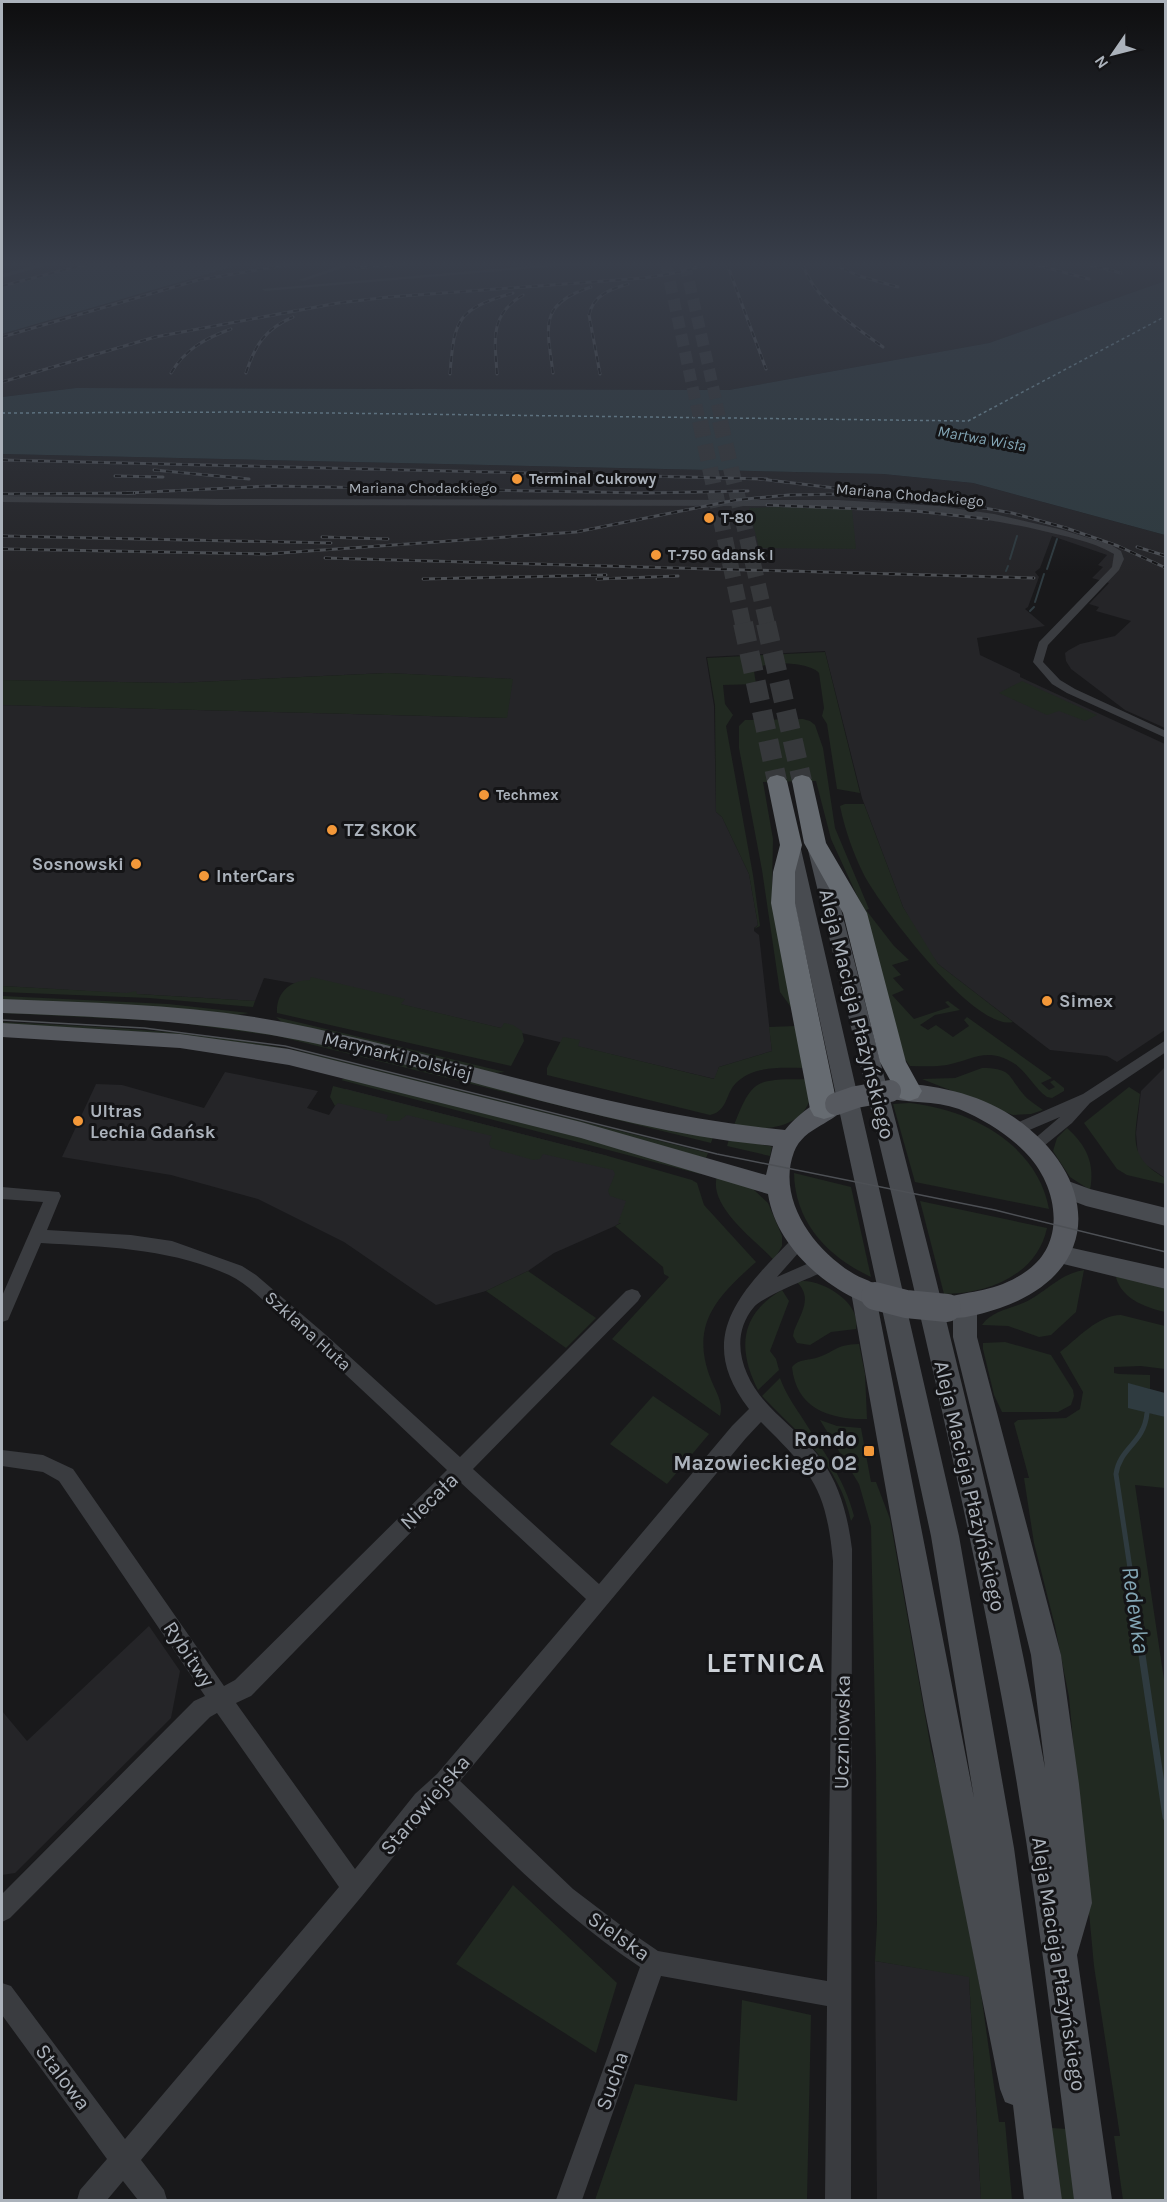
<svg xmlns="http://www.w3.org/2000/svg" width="1167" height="2202" viewBox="0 0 1167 2202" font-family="Karla,sans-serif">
<rect width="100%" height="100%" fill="#19191b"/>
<g fill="#252528">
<polygon points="2,264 91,264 2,287"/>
<polygon points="242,264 1165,264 1165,281 989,343 729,390 76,388 2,397 2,334"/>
<polygon points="2,454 883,474 973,483 1165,535 1165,728 1125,710 1071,669 1066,661 1065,653 1069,650 1080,644 1115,636 1131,621 1096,611 1099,607 1089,604 1109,583 1092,578 1103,567 1098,565 1107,555 1052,536 1040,568 1035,572 1039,577 1028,607 1025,609 1045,626 977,638 980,655 1020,674 1020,677 1165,744 1165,1030 1117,1062 1107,1056 1050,1050 938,964 921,940 903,907 862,798 825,651 706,657 714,706 716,812 722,817 749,874 758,925 754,928 754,931 759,935 772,1051 719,1067 715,1079 370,997 264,978 255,1001 2,986 2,705 506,718 512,679 386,673 177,683 2,680"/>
<polygon points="1165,1067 1165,1178 1143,1163 1138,1156 1136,1133 1141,1091"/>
<polygon points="225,1072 318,1091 307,1108 329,1115 346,1089 608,1156 640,1211 615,1226 554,1253 528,1271 486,1291 436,1305 344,1242 258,1199 171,1175 62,1157 96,1084 122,1085 204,1108"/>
<polygon points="149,1626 180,1671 171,1718 15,1873 2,1875 2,1711 27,1741"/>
<polygon points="875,1961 969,1976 981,2200 877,2200"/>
</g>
<g fill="#212921">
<polygon points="774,507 852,509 856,549 759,548 749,508"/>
<path d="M825,652l35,141 -23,-4 -10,-65 -5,-8 2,-8 -5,-35c-9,-11 -56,-14 -65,-2l2,13 -33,1 2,19 8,11 -7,11 27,149 7,51 -6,3 4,-4 -9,-51 -27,-57 -6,-5 -1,-107 -8,-47z"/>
<polygon points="387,673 513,679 507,718 2,705 2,680 177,683"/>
<polygon points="1022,681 1097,715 1085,721 1059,711 1047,715 999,693"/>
<path d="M803,719l7,2 5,4 8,23 12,80 34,81 -3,1 28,36 15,14 -17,5 9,10 -8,3 11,12 -12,5 22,24 36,-12 -5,-5 3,-1 12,9 -25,5 -15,10 8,5 8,-5 17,12 16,-11 -5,-6 3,-3 85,61 -11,5 8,7 6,-3 -5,-5 4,-2 10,8v3l-12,7 -5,-1c-13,-9 -19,-24 -32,-33 -28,-18 -42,-4 -68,1 -12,2 -25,1 -37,1l-6,-8 -45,-158 -28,-61 -15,-58 -53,1 10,57 -1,48 33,181c-23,0 -51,-3 -69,15 -11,11 -8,28 -26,32l-163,-40v-7l16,-31 17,3 -2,6 136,33 5,-12 53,-16 -3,-24 27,-1 -3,-16 -13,-18 -18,-122 -23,-122v-22l6,-6z"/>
<path d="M845,804h19l39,103 35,57 75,58c-38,10 -132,-115 -149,-147 -11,-22 -19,-45 -24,-69z"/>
<path d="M311,977l94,22 -4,5 100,24 3,-5 9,2 9,6 2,10 -13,25 -234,-53c-1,-21 14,-33 33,-33z"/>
<polygon points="2,986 127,993 136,991 137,994 255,1001 253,1007 149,998 2,992"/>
<polygon points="2,996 168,1004 249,1013 237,1015 2,1001"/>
<path d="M2,1011c87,4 176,5 263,20 151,28 297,78 448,106l-2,6 -434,-107 -111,-15 -164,-8z"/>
<polygon points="276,1017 505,1072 494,1073 283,1023"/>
<path d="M2,1022c106,5 211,9 315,33l391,98 -2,5 -448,-113 -95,-12 -161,-9z"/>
<path d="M982,1068c31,0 26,9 42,27 5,6 13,10 19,15l-12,4 -18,1 -91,-36 33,-1z"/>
<polygon points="346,1078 621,1147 701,1171 700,1174 341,1080"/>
<path d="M810,1079c0,7 1,17 -1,23 -12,30 -51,27 -76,26 20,-52 23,-48 77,-49z"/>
<path d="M333,1086l275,70 84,24 5,3 7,22 52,57c-38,34 -66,61 -46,115 5,14 14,25 10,39l-108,-77 57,-62 -5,-3 -1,-7 -48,-41 6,-3h-3l8,-22 -16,-5 -2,-5 7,-17 -2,-4 -70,-16 -3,5 -7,1 -42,-12 -2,-4 3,-8 -85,-21 -8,6h-13l2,-6 -50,-12 -3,3 -5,-9z"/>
<path d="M1129,1087l11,7c-4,40 -15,62 25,84v6l-38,-9 -10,-6 -33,-46z"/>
<path d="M910,1103c61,7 127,41 139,106l-134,-27 -22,-78z"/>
<path d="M1067,1128c20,18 28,36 23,62l-20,-13 -17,-26 4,-13z"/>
<polygon points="729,1139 770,1146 772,1147 770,1156 727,1146"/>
<path d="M794,1173l57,14 20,90c-43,-20 -76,-54 -77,-104z"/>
<path d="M717,1176l36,13 15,14 14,33v10l-8,14c-20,-21 -66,-54 -57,-84z"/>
<path d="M920,1201l127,27c-10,47 -59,66 -103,66z"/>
<path d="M1084,1270l-8,42 -25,23 -12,2 -31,-11 -26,-1c11,-16 33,-16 49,-26 19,-11 30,-25 53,-29z"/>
<polygon points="528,1271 596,1318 566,1348 486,1291"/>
<path d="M1115,1273l50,16v23c-21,-5 -46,-14 -50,-39z"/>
<path d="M803,1281c22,0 59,23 53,48l-25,3 -21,13 -13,-2 -4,-7 1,-5c7,-18 19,-33 3,-49z"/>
<path d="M782,1290l7,11 -19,50 6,8 3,11 -21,20c-21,-41 -18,-76 24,-100z"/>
<path d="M1121,1315l44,11v43l-24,-3 -27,1v6l5,1 31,1v14l-21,-5 -1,23 37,10v71l-30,-3 31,208 -1,507h-42l-9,-64h6l-26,-170 -25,-269 -14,-71 -21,-83 -10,-65h5l-15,-55 4,-3 48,-2 14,-9 3,-17 -23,-40c17,-13 38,-37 61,-37z"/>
<polygon points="1005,1342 1051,1355 1073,1390 1074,1396 1071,1405 1058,1412 1002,1412 994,1395 983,1349 983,1343"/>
<path d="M859,1344l6,30 2,45c-36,1 -71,-10 -75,-52 7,-9 17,-6 27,-10 19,-7 16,-12 40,-13z"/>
<path d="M780,1378c5,14 13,26 21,38 20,32 44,63 53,100l-3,5c-12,-58 -51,-85 -89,-125z"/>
<polygon points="653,1396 709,1434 667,1484 610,1444"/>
<polygon points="820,1420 837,1426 861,1428 871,1482 876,1482 890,1519 931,1749 945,1802 981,1993 999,2122 1005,2122 1012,2200 981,2200 969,1977 875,1961 877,1924 876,1763 871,1526 859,1484"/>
<polygon points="513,1885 617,1983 596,2053 456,1964"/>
<polygon points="742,2000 811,2015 807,2200 595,2200 635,2084 737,2101"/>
<polygon points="1051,2128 1068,2129 1077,2200 1060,2200"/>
</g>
<g fill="#2f3b40">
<polygon points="91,264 242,264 2,334 2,287"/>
<polygon points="1165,281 1165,535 973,483 883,474 2,454 2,397 76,388 729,390 989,343"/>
<polygon points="1128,1383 1165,1393 1165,1417 1128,1408"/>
</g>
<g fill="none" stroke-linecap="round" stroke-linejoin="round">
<g stroke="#2f3b40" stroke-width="2">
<polyline points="1010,559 1017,536"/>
<polyline points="1047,569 1057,539"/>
<polyline points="1006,571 1008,566"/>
<polyline points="1035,602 1044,574"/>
<polyline points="1030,611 1034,607"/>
</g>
<path stroke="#2f3b40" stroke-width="5" d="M1142,1649l-26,-175c4,-27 28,-30 31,-61"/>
<polyline stroke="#2f3b40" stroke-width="7" points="1141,1648 1166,1817"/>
<polyline stroke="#83a6b5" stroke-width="1.5" stroke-dasharray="3 3" stroke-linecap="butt" points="2,413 249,412 968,421 1166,316"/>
<g stroke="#36383b" stroke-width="12" stroke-dasharray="12 6" stroke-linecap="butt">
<polyline points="666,264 700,422"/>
<polyline points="685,264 721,422"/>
</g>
<g stroke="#36383b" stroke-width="16" stroke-dasharray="16 8" stroke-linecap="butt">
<polyline points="700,421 743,624"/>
<polyline points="720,421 767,624"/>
</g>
<g stroke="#36383b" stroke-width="20" stroke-dasharray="20 10" stroke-linecap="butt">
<polyline points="743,623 777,781"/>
<polyline points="766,623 802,781"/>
</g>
<g fill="#3a3c40" fill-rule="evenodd">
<polygon points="40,264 51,264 2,278 2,274"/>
<polygon points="344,264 354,264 304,281 299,280"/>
<polygon points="554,264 583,264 265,291 262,289"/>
<path d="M2,496l218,3 618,1 101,6 55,8 69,16 48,15 10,6 3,8 -5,11 -71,75 -5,17 17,18 15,9 91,42v7l-99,-45 -15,-9 -19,-22 6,-20 73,-75 2,-13c-22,-13 -50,-18 -75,-24 -69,-16 -130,-20 -201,-24l-618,-1 -218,-3z"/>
<polygon points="1166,1040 1166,1052 1090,1103 1072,1123 1039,1150 1029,1150 1026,1146 1060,1117 1020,1134 1010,1134 1007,1130 1010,1126 1083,1094"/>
<path d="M2,1187l57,5 2,4 -14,34 84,5 41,6 70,25 14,9 70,60 134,122 166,-166 6,-2 6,2 3,5 -3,5 -165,168 126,115 133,-158 17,-17c-56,-72 -8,-118 45,-172l6,-2 6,2 2,5 -31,35 39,-17 6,-2 6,2 2,5 -2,5c-14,6 -66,27 -74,37 -27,32 -10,73 15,99 17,18 37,33 52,53 19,26 27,58 31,90l-1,651h-26l2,-194 -166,-30 -79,224h-26l84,-233c-73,-48 -133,-109 -195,-170l-14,13 -69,86 -221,264 23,30 3,10h-29l-15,-19 -16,19h-30l3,-10 27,-31 -105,-144v-32l9,3 114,153 214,-252 -122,-174 -7,4 -200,201 -8,4v-28l192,-193 11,-5 -146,-215 -16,-9 -41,-6v-16l41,5 30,14 151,217 11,-6 212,-210c-53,-50 -106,-101 -161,-149 -18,-15 -36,-36 -57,-46 -60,-27 -123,-28 -188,-32l-33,77 -6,2v-26l41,-94 -41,-3zM761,1422c51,51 65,65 72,139l-6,420 -169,-30 -35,-24 -50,-38 -113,-108 286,-343zM460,1482l126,117 -149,175 -22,20 -60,75 -119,-166 15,-7z"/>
</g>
<g fill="#484b50" fill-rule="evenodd">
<polygon points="791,840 797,841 800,845 959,1536 1014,1848 1062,2200 1024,2200 1013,2105 1005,2102 1000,2089 925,1711 851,1292 855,1285 863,1282 871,1285 875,1292 974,1798 931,1536 782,845 785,841"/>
<path d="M817,845l6,1 3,4c77,305 162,609 219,918l-14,-113 -78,-318v-30l3,-7 9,-3 9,3 3,7v30l84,318 18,129 13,119 -15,52 35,245h-38c-22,-176 -43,-353 -77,-527 -53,-276 -123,-549 -189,-823l3,-4z"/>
<polygon points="1060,1178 1090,1189 1166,1208 1166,1226 1086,1206 1052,1193 1049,1187 1052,1181"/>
<polygon points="1059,1245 1166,1269 1166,1289 1051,1261 1047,1254 1051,1247"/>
</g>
<g fill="#56595f" fill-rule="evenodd">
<path d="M2,999c94,4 188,5 281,23 168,33 331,92 502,108 12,-15 39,-38 59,-32l3,6c-11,20 -43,22 -53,48 -18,48 21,99 60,122 12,7 27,9 34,22l-4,7c-12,5 -19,0 -30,-5 -40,-20 -79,-58 -86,-104l-187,-56 -292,-73 -109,-17 -178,-11v-14l178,11 109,15 292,73 185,53 7,-29c-156,-15 -307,-71 -460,-103 -103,-22 -206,-26 -311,-30z"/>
<path d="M891,1083c42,1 86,10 121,33 86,57 95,155 -12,192 -19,6 -43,14 -62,8l-4,-8 4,-8c34,-11 57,-6 90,-30 40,-29 29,-87 -4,-119 -18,-18 -41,-32 -65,-42 -25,-9 -51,-5 -76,-12l-3,-6 3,-6z"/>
</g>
<g fill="#666b71" fill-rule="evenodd">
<polygon points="777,775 784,777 787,781 802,845 795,872 795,903 838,1109 834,1116 824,1119 814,1116 810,1109 771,903 773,872 780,845 767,781 770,777"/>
<polygon points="802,775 809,777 812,781 826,843 867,913 906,1062 922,1091 918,1098 909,1101 900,1098 880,1062 843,913 804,843 792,781 795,777"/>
</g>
<polyline stroke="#4d5055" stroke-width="1.5" points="2,1020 144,1028 285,1046 717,1154 995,1210 1166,1252"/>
<g stroke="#4d5055" stroke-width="3">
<g id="rail">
<polyline points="727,264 766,369"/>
<path d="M802,264c15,38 49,60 81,83"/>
<polyline points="833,264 859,276 898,287"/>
<polyline points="1033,264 1089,279"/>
<polyline points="1085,264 1121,273"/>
<polyline points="355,268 404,264"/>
<polyline points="2,286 87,264"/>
<polyline points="2,337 198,280 292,264"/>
<path d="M171,373c14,-24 35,-35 60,-44"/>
<path d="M246,373c9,-28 19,-44 47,-56"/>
<path d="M553,373c-6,-47 -15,-69 38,-86"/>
<path d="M450,374c4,-56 8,-65 63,-81"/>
<path d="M497,374c-2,-34 -8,-59 26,-79"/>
<path d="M600,374l-11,-59c4,-20 22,-26 39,-31"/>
<polyline points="2,382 155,337 338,303 389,297 644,278 680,272 708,264"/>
<polyline points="2,460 767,479"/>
<polyline points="154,470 249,479"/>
<polyline points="115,476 163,477"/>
<polyline points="760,479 843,489"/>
<polyline points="127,493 271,486 646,493 748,491"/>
<polyline points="2,494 135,493"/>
<polyline points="767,505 915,511 988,519"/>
<polyline points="2,536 331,543"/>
<polyline points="322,537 388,539"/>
<polyline points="1137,547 1166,556"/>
<polyline points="2,549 266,554 576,532 736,500 789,495 843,494 900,497 956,503 1012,513 1066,528 1118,546 1166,568"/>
<polyline points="325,558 1034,578"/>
<polyline points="423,579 606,575"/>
<polyline points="597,579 678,576"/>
</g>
</g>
<use href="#rail" stroke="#141416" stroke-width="2" stroke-dasharray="6" stroke-linecap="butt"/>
<polyline stroke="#56595f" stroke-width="22" points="836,1104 856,1097 890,1091"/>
<polyline stroke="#56595f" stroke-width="28" points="875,1296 906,1304 947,1308"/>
</g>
<linearGradient id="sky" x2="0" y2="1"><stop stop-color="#0e0e0f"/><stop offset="0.46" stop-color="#383e4a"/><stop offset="1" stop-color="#383e4a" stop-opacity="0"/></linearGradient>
<rect width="1167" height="573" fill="url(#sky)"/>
<g fill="#f39839" stroke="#141416" stroke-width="2">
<circle cx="517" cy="479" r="6"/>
<circle cx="709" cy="518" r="6"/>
<circle cx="656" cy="555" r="6"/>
<circle cx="484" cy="795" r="6"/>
<circle cx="332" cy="830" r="6"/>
<circle cx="136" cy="864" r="6"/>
<circle cx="204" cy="876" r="6"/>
<circle cx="1047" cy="1001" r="6"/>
<circle cx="78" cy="1121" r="6"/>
<rect x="863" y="1445" width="12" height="12" rx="3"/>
</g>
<g text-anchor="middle" stroke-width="6" stroke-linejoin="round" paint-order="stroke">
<g font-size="15" font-weight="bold" fill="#abb2bb" stroke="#141416" text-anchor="start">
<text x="529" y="484">Terminal Cukrowy</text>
<text x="721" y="523">T-80</text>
<text x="668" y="560">T-750 Gdansk I</text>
<text x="496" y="800">Techmex</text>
</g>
<g font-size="15" fill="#abb2bb" stroke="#141416">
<text x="423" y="493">Mariana Chodackiego</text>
<text transform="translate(910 495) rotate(5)" y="5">Mariana Chodackiego</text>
</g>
<g font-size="16" font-style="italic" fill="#83a6b5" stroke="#141416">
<text transform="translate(982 438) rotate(10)" y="6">Martwa Wisła</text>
</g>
<g font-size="18" font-weight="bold" fill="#abb2bb" stroke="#141416" text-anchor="start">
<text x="344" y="836">TZ SKOK</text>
<text x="124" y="870" text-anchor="end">Sosnowski</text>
<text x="216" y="882">InterCars</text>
<text x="1059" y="1007">Simex</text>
<text x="90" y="1117">Ultras<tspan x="90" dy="21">Lechia Gdańsk</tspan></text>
</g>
<g font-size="18" fill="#abb2bb" stroke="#141416">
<text transform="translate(398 1056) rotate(14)" y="6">Marynarki Polskiej</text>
<text transform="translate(308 1331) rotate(42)" y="6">Szklana Huta</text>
</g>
<g font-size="21" fill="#abb2bb" stroke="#141416">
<text transform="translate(857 1014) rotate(76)" y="7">Aleja Macieja Płażyńskiego</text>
<text transform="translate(970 1486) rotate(77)" y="7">Aleja Macieja Płażyńskiego</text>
<text transform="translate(429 1501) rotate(-44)" y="7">Niecała</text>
<text transform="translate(189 1654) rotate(56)" y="7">Rybitwy</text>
<text transform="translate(842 1732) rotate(-89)" y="7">Uczniowska</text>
<text transform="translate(425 1805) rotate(-49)" y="7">Starowiejska</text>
<text transform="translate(619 1936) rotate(35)" y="7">Sielska</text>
<text transform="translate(1059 1964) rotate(81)" y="7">Aleja Macieja Płażyńskiego</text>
<text transform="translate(63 2077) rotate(53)" y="7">Stalowa</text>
<text transform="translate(612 2081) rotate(-71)" y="7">Sucha</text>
</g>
<g font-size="21" font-weight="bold" fill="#abb2bb" stroke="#141416" text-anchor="end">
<text x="857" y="1446">Rondo<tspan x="857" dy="24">Mazowieckiego 02</tspan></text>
</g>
<g font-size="24" font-style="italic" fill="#83a6b5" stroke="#141416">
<text transform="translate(1136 1610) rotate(82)" y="8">Redewka</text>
</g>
<g font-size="28" font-weight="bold" letter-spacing="1.5" fill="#ccd1d7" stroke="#141416">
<text x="766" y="1672">LETNICA</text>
</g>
</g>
<rect width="1167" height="2202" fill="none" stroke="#abb2bb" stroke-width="6"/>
<g transform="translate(1113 54) rotate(235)" stroke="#141416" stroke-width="4.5" paint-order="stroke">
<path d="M0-4.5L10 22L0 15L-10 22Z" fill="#abb2bb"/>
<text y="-9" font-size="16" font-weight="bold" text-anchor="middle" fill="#abb2bb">N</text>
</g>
</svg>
